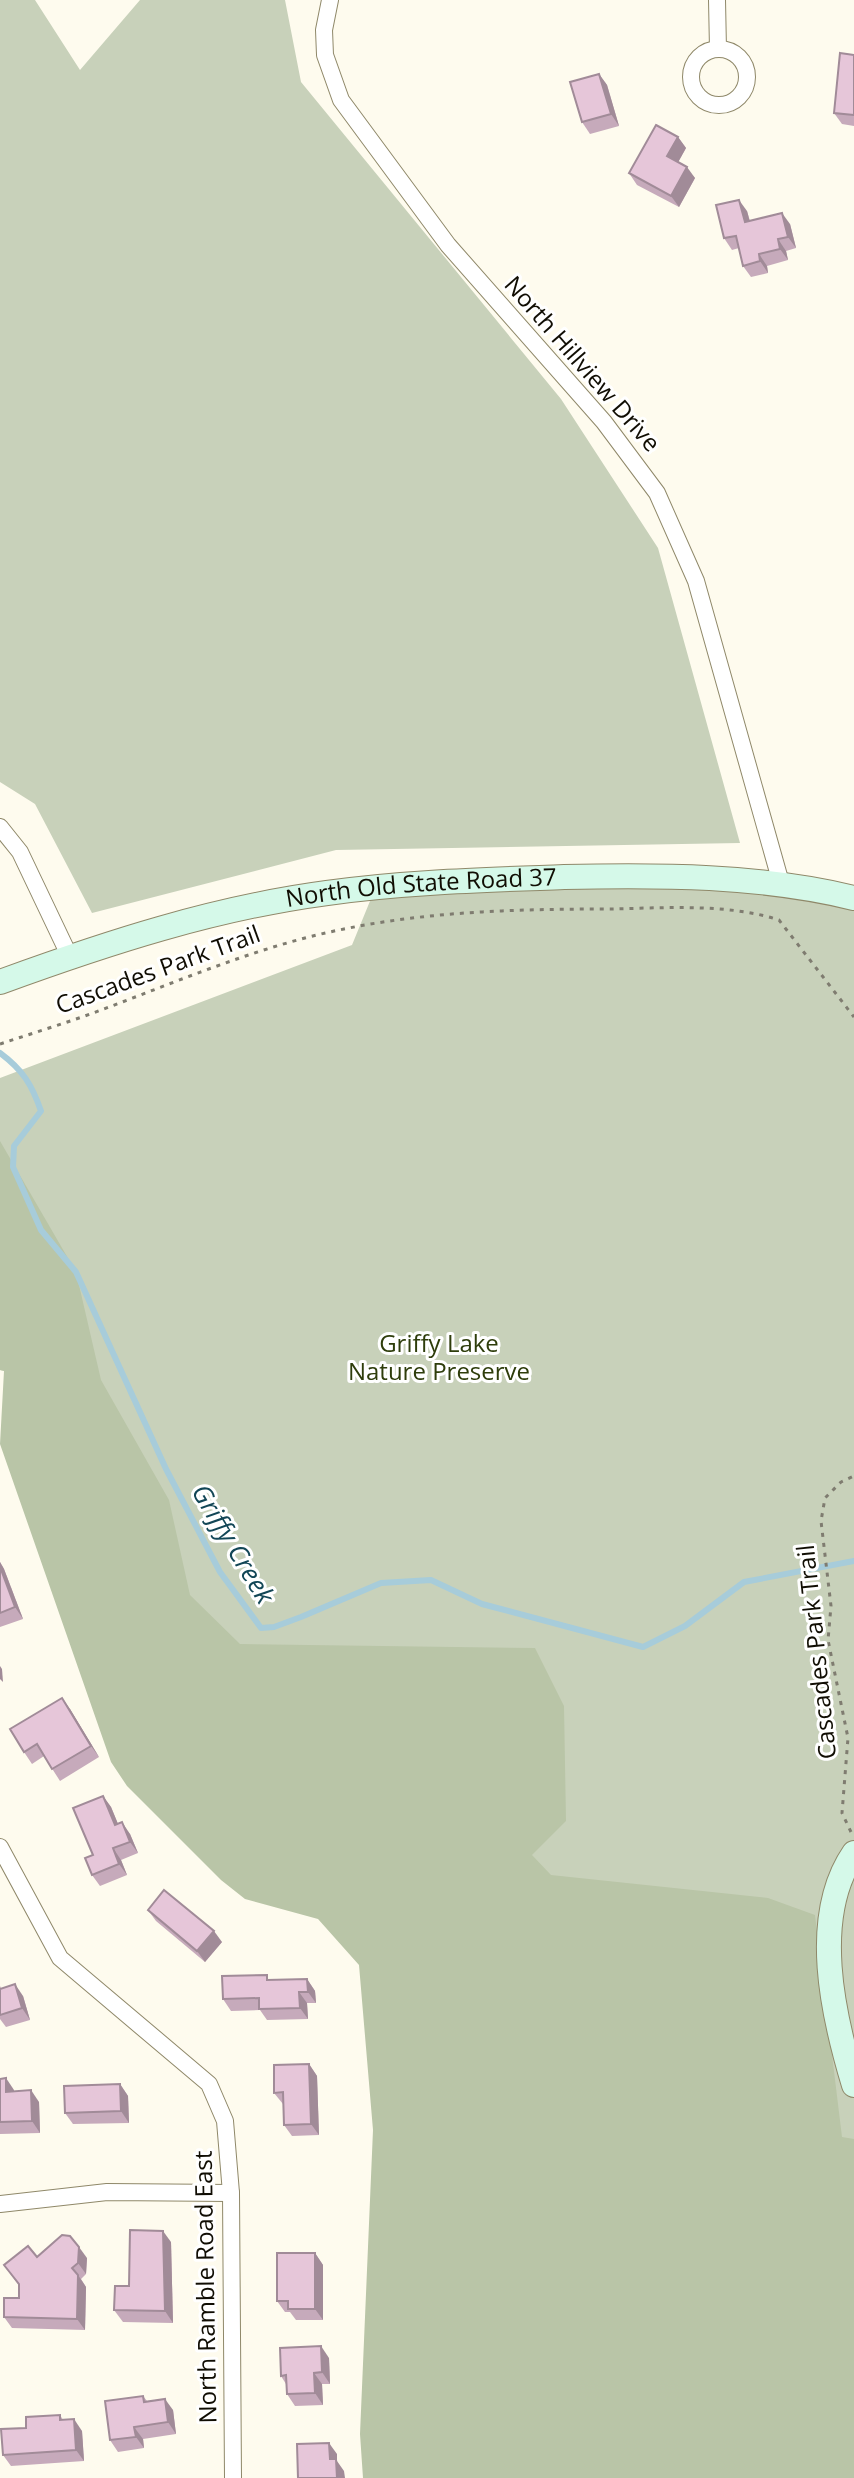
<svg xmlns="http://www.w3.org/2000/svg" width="854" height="2478" viewBox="0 0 854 2478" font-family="'Open Sans',sans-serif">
<rect width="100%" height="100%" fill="#fefbee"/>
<g fill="#c8d1ba">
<polygon points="0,0 35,0 80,70 140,0 285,0 301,82 561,399 658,548 740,843 336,850 92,913 35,804 0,782"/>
<polygon points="781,883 854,898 854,2478 380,1951 5,1371 0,1370 0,1078 352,945 377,884"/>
</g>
<polygon fill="#b9c5a7" points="0,1141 76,1272 101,1380 169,1500 190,1595 240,1644 535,1648 564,1706 566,1821 532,1855 551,1875 768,1898 815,1915 842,2137 854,2139 854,2478 363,2478 360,2434 373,2130 359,1965 318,1919 245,1899 221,1880 127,1786 111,1762 0,1444 4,1371 0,1370"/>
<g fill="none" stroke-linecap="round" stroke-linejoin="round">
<path stroke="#a7ccda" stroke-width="6" d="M0,1053c23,17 32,32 41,58l-27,35 -1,21 28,63 35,42 90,197 54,103 41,56 13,-1 27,-10 80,-34 50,-3 51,24 161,43 42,-21 59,-44 110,-21"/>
<g stroke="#8f8869" stroke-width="18">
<g id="street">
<polyline points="330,0 324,30 325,55 341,100 448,245 604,422 657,493 696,581 781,883"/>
<polyline points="717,0 718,49"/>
<circle cx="719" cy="77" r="28"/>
<polyline points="0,827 20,852 69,955"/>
<polyline points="0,1847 60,1958 209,2084 225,2121 231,2193 233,2478"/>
<polyline points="0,2204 107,2192 231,2193"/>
</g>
</g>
<g stroke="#8f8869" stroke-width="26">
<g id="secondary">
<path id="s1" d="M0,982c107,-39 214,-74 327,-89 78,-11 158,-13 237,-16 96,-2 196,-2 290,21"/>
<path d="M854,1853c-44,64 -21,163 0,232"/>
</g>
</g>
<g stroke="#7f7c70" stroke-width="3" stroke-dasharray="4 6" stroke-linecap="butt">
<path d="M0,1044c36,-12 73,-23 109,-37 77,-29 154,-62 235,-78 88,-18 177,-20 266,-20 54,-1 117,-6 169,11l75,97"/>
<polyline points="851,1832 842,1813 848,1738 828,1640 831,1606 821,1521 825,1498 841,1482 854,1476"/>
</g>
<use href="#street" stroke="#fff" stroke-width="16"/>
<use href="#secondary" stroke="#d5f9e9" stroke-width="24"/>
</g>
<g fill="#c6aabb">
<polygon points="854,55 854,126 842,124 834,113"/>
<polygon points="599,74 607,85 619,126 590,134 582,122"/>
<polygon points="678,137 686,148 678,162 695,178 679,207 637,185 629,173"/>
<polygon points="747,211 750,221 790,224 796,248 786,251 788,260 767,266 768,273 751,277 743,266 739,248 732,250 724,238"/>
<polygon points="0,1562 4,1569 23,1619 0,1627"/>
<polygon points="70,1709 99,1757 60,1781 44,1756 32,1764 24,1752"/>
<polygon points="103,1796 111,1807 118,1824 130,1834 138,1853 121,1860 127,1875 100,1886 92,1875 93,1855"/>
<polygon points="148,1910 222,1942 205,1962 156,1921"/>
<polygon points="307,1979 315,1991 316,2003 307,2003 308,2019 267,2020 260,2010 231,2011 223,1999 271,1980"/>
<polygon points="0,1986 1,1988 23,1996 30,2020 6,2027 0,2019"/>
<polygon points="309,2064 317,2076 319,2135 292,2136 284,2125 283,2104 274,2093"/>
<polygon points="0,2079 14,2091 39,2102 40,2133 0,2134"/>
<polygon points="120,2084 128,2096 129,2123 73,2124 65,2113"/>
<polygon points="171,2242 173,2323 123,2322 114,2310 129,2286"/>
<polygon points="315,2253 323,2265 323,2320 296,2320 290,2312 285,2312 277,2301"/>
<polygon points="37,2257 87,2258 86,2274 81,2279 86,2287 85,2330 12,2328 4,2317 19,2298 19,2286 4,2265"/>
<polygon points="329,2358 330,2384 322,2384 323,2405 295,2406 287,2394 286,2384 281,2376"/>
<polygon points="143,2396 147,2401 173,2410 176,2434 143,2439 144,2448 118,2452 110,2440"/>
<polygon points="60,2415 63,2420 82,2431 84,2461 11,2466 3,2455 26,2428"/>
</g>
<g fill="#a18b98">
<polygon points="599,74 607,85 619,126 611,114"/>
<polygon points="678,137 686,148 675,168 667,156"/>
<polygon points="687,167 695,178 679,207 671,196"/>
<polygon points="739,200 747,211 753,234 745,222"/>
<polygon points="782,213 790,224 796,248 788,237"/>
<polygon points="778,239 786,251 788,260 780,249"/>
<polygon points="759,254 767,266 768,273 760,261"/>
<polygon points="0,1562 4,1569 23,1619 15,1607 0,1567"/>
<polygon points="0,1666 2,1669 3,1682 0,1679"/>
<polygon points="62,1698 70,1709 99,1757 91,1746"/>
<polygon points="103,1796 111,1807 123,1836 115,1825"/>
<polygon points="122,1822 130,1834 138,1853 130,1842"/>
<polygon points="113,1848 121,1860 127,1875 119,1864"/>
<polygon points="214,1931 222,1942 205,1962 197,1951"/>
<polygon points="307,1979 315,1991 316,2003 308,1992"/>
<polygon points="15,1984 23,1996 30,2020 22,2008"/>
<polygon points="299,1992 307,2003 308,2019 300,2008"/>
<polygon points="309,2064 317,2076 319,2135 311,2124"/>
<polygon points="6,2078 14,2090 14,2103 6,2092"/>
<polygon points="120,2084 128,2096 129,2123 121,2111"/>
<polygon points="31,2090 39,2102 40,2133 32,2121"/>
<polygon points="163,2231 171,2242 173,2323 165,2311"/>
<polygon points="79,2247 87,2258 86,2274 78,2263"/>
<polygon points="315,2253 323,2265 323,2320 315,2309"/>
<polygon points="78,2275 86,2287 85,2330 77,2319"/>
<polygon points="321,2346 329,2358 330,2384 322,2372"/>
<polygon points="314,2373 322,2384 323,2405 315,2393"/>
<polygon points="165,2399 173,2410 176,2434 168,2422"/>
<polygon points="74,2419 82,2431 84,2461 76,2450"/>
<polygon points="134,2427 143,2439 144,2448 136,2437"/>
<polygon points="329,2443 337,2454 337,2461 344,2471 345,2478 337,2478 330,2459"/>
</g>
<g fill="#e6c6d9" stroke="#a18b98" stroke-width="2">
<polygon points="840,53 854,55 854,115 834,113"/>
<polygon points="599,74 611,114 582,122 570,82"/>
<polygon points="656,125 678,137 667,156 687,167 671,196 629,173"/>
<polygon points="739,200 745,222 782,213 788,237 778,239 780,249 759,254 760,261 743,266 736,236 724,238 716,205"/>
<polygon points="0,1567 15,1607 0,1613"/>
<polygon points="62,1698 91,1746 52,1769 37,1744 24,1752 10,1729"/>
<polygon points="103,1796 115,1825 122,1822 130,1842 113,1848 119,1864 92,1875 85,1858 93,1855 73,1808"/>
<polygon points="164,1890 214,1931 197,1951 148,1910"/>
<polygon points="267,1975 267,1980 307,1979 308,1992 299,1992 300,2008 259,2009 259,1998 223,1999 222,1976"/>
<polygon points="15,1984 22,2008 0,2015 0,1989"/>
<polygon points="309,2064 311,2124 284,2125 283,2092 274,2093 274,2065"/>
<polygon points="6,2078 6,2092 31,2090 32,2121 0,2122 0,2079"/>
<polygon points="120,2084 121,2111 65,2113 64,2086"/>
<polygon points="130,2230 163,2231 165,2311 114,2310 115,2286 129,2286"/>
<polygon points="62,2235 70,2236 79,2247 78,2263 72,2268 78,2275 77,2319 4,2317 4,2298 19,2298 19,2284 4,2265 28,2246 37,2257"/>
<polygon points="277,2253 315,2253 315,2309 288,2309 288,2301 277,2301"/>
<polygon points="321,2346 322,2372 314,2373 315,2393 287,2394 286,2375 281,2376 280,2348"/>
<polygon points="143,2396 144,2402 165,2399 168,2422 134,2427 136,2437 110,2440 105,2401"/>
<polygon points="60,2415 60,2420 74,2419 76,2450 3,2455 1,2429 26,2428 26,2417"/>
<polygon points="329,2443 330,2459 336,2459 337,2478 298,2478 297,2444"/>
</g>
<g text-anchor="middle" stroke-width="6" stroke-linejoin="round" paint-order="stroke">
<g font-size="24" fill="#100d03" stroke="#fff">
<text transform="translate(582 364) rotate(49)" y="8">North Hillview Drive</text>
<text dy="8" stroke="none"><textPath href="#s1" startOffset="434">North Old State Road 37</textPath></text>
<text transform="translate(158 970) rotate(-20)" y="8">Cascades Park Trail</text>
<text transform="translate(817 1652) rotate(-96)" y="8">Cascades Park Trail</text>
<text transform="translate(206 2287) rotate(-91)" y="8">North Ramble Road East</text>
</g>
<g font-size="24" fill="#2e3d0b" stroke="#fff">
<text x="439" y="1352">Griffy Lake<tspan x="439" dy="28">Nature Preserve</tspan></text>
</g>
<g font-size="26" font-style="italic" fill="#124656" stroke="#fff">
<text transform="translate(233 1544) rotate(59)" y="9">Griffy Creek</text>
</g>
</g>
</svg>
